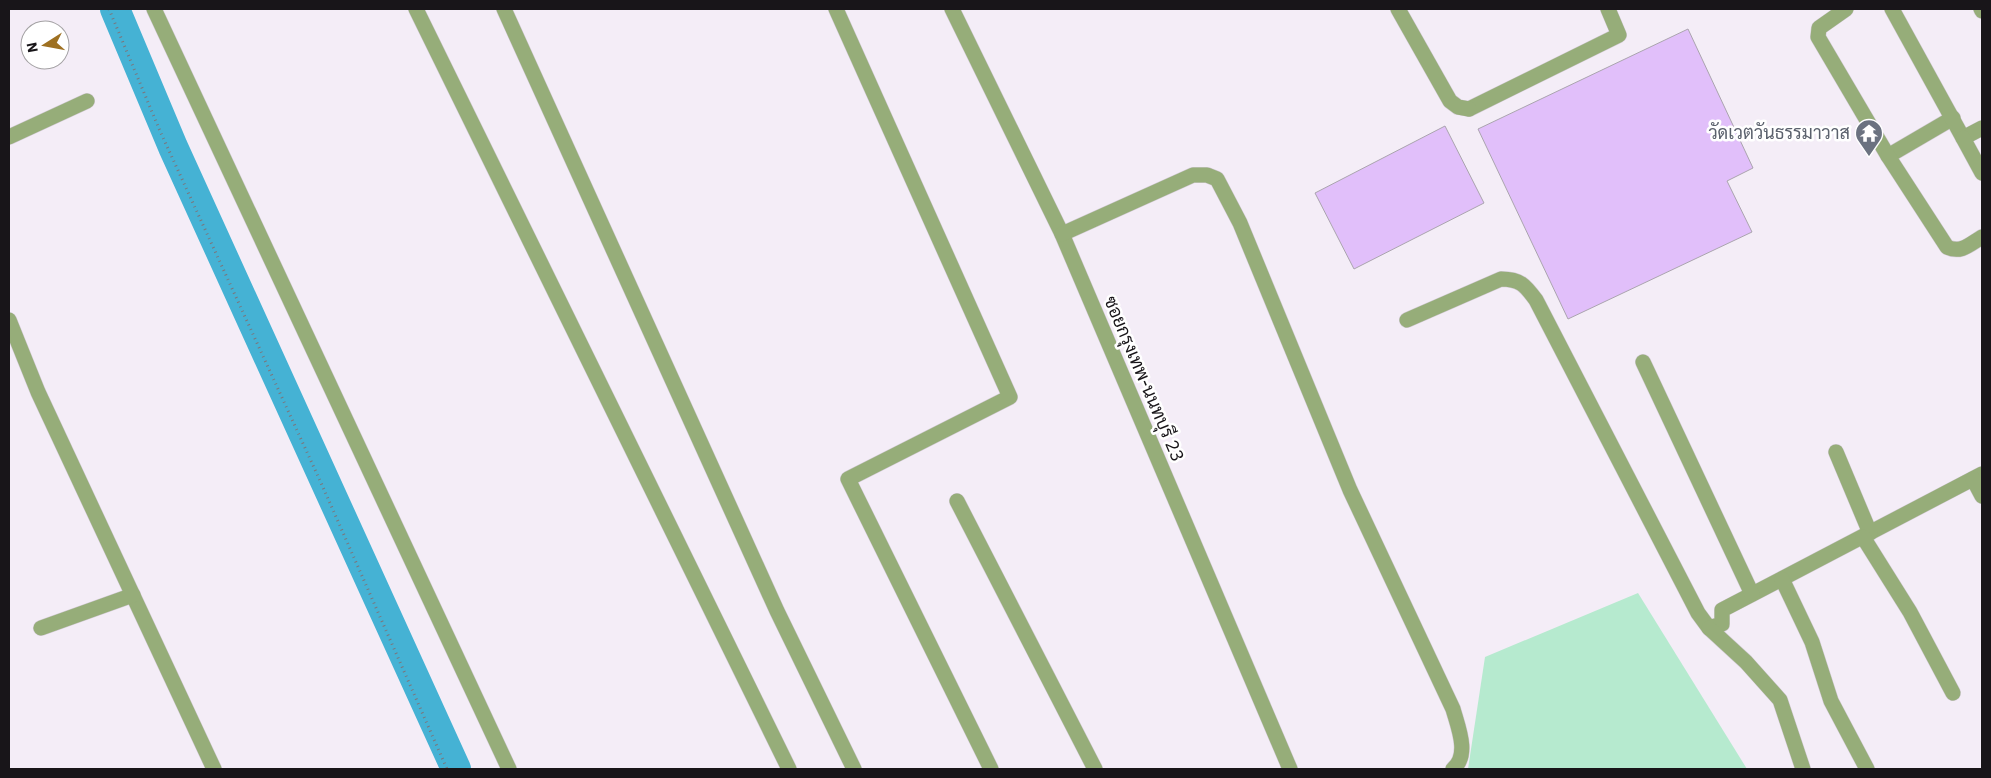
<svg xmlns="http://www.w3.org/2000/svg" width="1991" height="778" viewBox="0 0 1991 778" font-family="'IBM Plex Sans',Sarabun,sans-serif">
<rect width="100%" height="100%" fill="#f4edf7"/>
<polygon fill="#b6eacf" points="1638,593 1747,769 1468,769 1485,657"/>
<g fill="none" stroke-linecap="round" stroke-linejoin="round">
<polyline stroke="#45b2d4" stroke-width="30" points="115,9 173,147 456,769"/>
</g>
<g fill="#e1bffa" stroke="#aaa4ae">
<polygon points="1688,29 1753,168 1727,181 1752,232 1568,319 1478,129"/>
<polygon points="1445,126 1484,203 1354,269 1315,193"/>
</g>
<g fill="none" stroke-linecap="round" stroke-linejoin="round">
<g stroke="#d1cad3" stroke-width="16">
<g id="service">
<polyline points="154,9 509,769"/>
<polyline points="416,9 789,769"/>
<polyline points="504,9 777,611 854,769"/>
<polyline points="836,9 1010,397 848,479 991,769"/>
<polyline points="1846,9 1819,28 1818,37 1888,156 1953,118"/>
<polyline points="1892,9 1963,138 1982,128"/>
<polyline points="1469,109 1619,35 1608,9"/>
<polyline points="1963,138 1982,173"/>
<path d="M1888,156l59,91c14,7 23,-3 35,-10"/>
</g>
</g>
<g stroke="#d1cad3" stroke-width="16">
<g id="minor">
<polyline points="952,9 1062,234 1290,769"/>
<polyline points="1398,9 1450,101 1458,107 1469,109"/>
<polyline points="1981,9 1982,11"/>
<polyline points="9,137 87,101"/>
<path d="M1062,234l131,-59h14l10,4 23,44 110,267 103,219c5,18 17,46 0,60"/>
<polyline points="9,320 38,392 214,769"/>
<path d="M1407,320l94,-41c19,0 24,6 35,21l162,313 11,15 13,-4v-14l260,-136"/>
<polyline points="1643,362 1752,594"/>
<polyline points="1836,452 1870,533"/>
<polyline points="1973,479 1982,496"/>
<polyline points="957,501 1095,769"/>
<polyline points="1863,537 1910,612 1953,693"/>
<polyline points="1782,579 1812,642 1831,701 1867,769"/>
<polyline points="41,628 133,595"/>
<polyline points="1709,628 1746,662 1780,700 1803,769"/>
</g>
</g>
<polyline stroke="#7b767d" stroke-width="3" stroke-dasharray="1 4" stroke-linecap="butt" points="109,9 160,131 322,485 447,769"/>
<use href="#service" stroke="#96ad79" stroke-width="15"/>
<use href="#minor" stroke="#96ad79" stroke-width="15"/>
</g>
<defs>
<g id="temple-pin" transform="scale(1.4375)"><path d="M0 17L-7.5 6A9.5 9.5 0 1 1 7.5 6Z" fill="#6b7280" stroke="#fff"/><path d="M0-6L5-2H3V0L6.5 2.5H4V6H1.5V3h-3V6H-4V2.5H-6.5L-3 0V-2H-5Z" fill="#fff"/></g>
</defs>
<g fill-rule="evenodd">
<use href="#temple-pin" x="1869" y="133"/>
</g>
<g text-anchor="middle" stroke-width="5" stroke-linejoin="round" paint-order="stroke">
<g font-size="18" fill="#5b616d" stroke="#fff" text-anchor="end">
<text x="1850" y="139">วัดเวตวันธรรมาวาส</text>
</g>
<g font-size="18" fill="#181519" stroke="#fff">
<text transform="translate(1144 379) rotate(67)" y="6">ซอยกรุงเทพ-นนทบุรี 23</text>
</g>
</g>
<rect width="1991" height="778" fill="none" stroke="#181519" stroke-width="20"/>
<g transform="translate(45 45) rotate(259)"><circle r="24" fill="#ffffff" stroke="#a3a1a3"/>
<path d="M0-4L9 19L0 12L-9 19Z" fill="#9e7021"/>
<text y="-8" font-size="14" font-weight="bold" text-anchor="middle" fill="#181519">N</text>
</g>
</svg>
